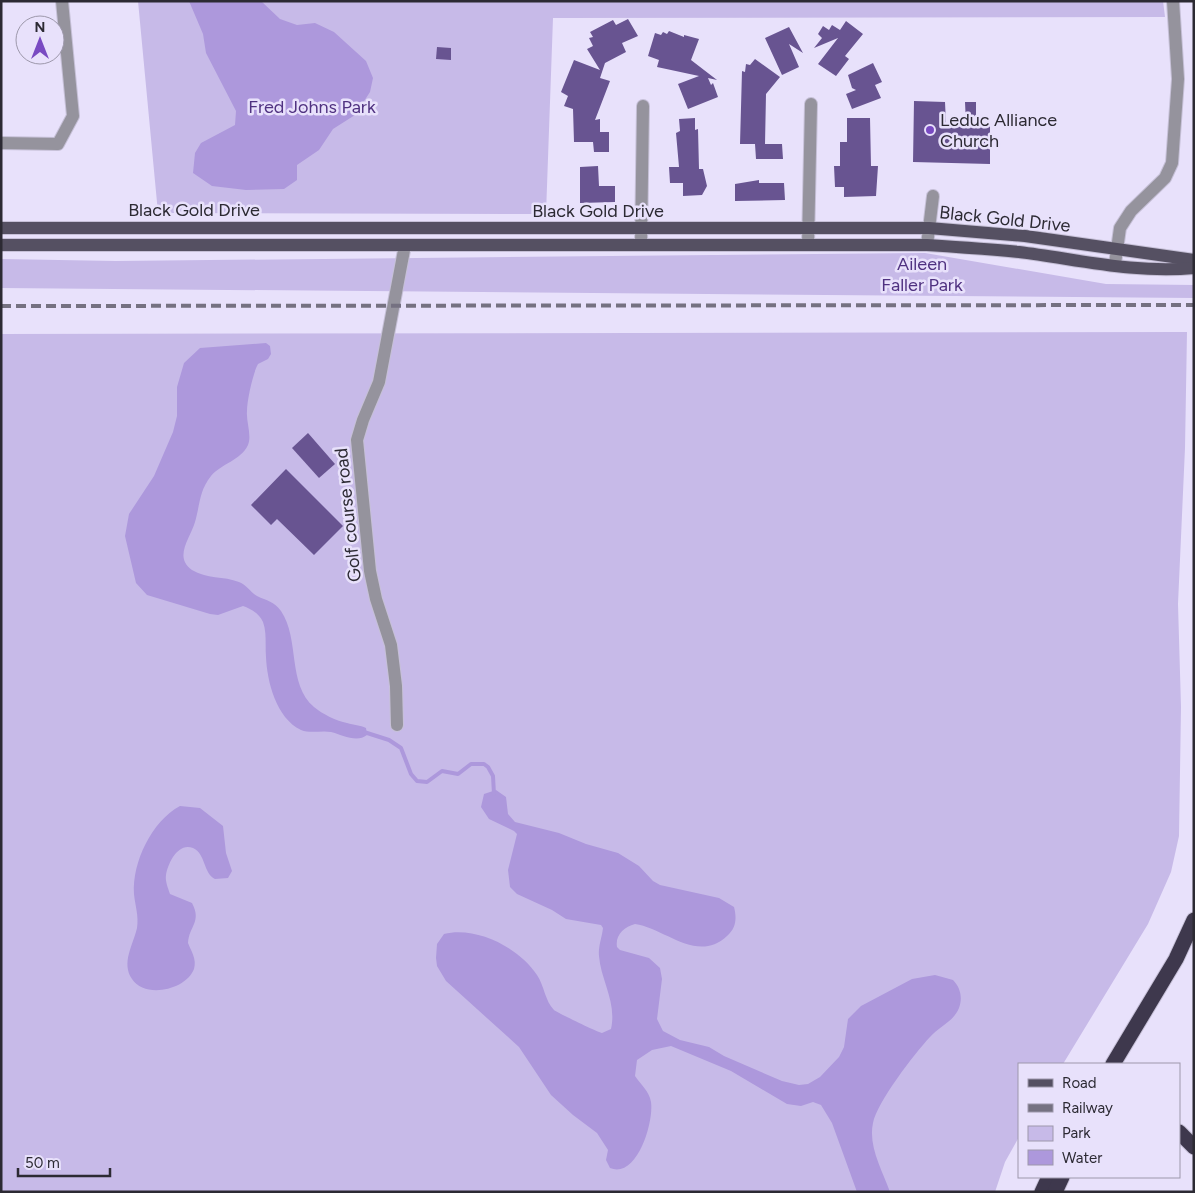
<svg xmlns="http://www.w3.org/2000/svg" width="1195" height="1193" viewBox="0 0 1195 1193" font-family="Figtree,sans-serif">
<rect width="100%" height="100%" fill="#e8e1fb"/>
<g fill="#c7bae8">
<polygon points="138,1 1163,1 1165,17 553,18 546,214 158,213"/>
<polygon points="925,253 1106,284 1194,285 1194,298 1,288 1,259 116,261"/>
<polygon points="1187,332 1185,448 1178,604 1181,707 1179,836 1171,872 1148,924 1063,1064 1019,1064 1019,1137 1005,1162 995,1192 1,1192 1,334"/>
</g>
<g fill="#ad98dc">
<polygon points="189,1 261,1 280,19 297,25 315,23 334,32 366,61 373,78 370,92 355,115 333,129 319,150 297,165 297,180 284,189 246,190 212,186 193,173 195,153 201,143 235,125 236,111 206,53 203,34"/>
<path d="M266,343l4,3 1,8 -3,5 -10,5c-5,9 -11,36 -11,47 -1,11 5,24 1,34 -7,15 -27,19 -37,31 -12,15 -11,29 -16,46 -4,15 -22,35 -3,48 14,9 32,6 47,12 8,3 11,10 18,14 10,5 17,5 24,15 19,28 6,73 33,96 8,7 23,14 33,16 7,2 13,2 19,5l1,7c-10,8 -25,0 -36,-3 -10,-2 -20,2 -30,-2 -25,-12 -34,-49 -35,-73 -1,-12 1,-24 -3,-35 -4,-9 -12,-13 -20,-16l-25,9 -8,-1 -63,-19 -11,-12 -11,-47 4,-22 25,-38 19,-44 4,-16v-29l7,-24 16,-15z"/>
<path d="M496,790l10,7 2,17 7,8 44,11 27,11 32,9 21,13 14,15 7,4 59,13 15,9c3,12 2,21 -7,29 -30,28 -62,-8 -92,-12 -11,3 -20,11 -18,23l3,3 29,8 11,10 2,11 -5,40 6,12 17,9 29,7 15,9 58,25 17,4 9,-1 12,-7 19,-20 5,-10 4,-28 13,-13 51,-27 23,-4 18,5c7,7 10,17 6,28 -5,13 -20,19 -29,29 -15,16 -53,65 -57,86 -5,23 9,47 17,69h-33l-25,-69 -11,-18 -8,-3 -12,4 -14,-2 -56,-33 -60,-25 -19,4 -15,10 -2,16c6,9 14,15 16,26 3,20 -14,77 -41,66l-4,-8 2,-10 -11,-17 -24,-18 -22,-20 -32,-48 -73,-66 -9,-15 -1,-8 1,-14 7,-10c33,-8 75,14 93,41 7,10 8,26 17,35 2,2 43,22 48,23l9,-4c6,-27 -10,-48 -12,-73 -1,-9 3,-19 4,-28l-2,-3 -35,-6 -14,-9 -35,-16 -7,-7 -2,-17 9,-36 -3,-3 -25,-12 -8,-12 3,-13z"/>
<path d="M180,806l20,2 23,18 3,27 6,18 -4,7 -13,1c-12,-6 -9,-25 -22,-31 -15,-6 -25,15 -27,27 -1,6 2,13 4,19l22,9c10,19 -3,23 -4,40 3,8 9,16 6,26 -8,21 -49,30 -62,10 -11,-16 1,-34 5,-51 2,-12 -2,-23 -3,-34 -2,-32 18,-73 46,-88z"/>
</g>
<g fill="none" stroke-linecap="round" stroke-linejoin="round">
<polyline stroke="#ad98dc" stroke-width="4" points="364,732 389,740 401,748 411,774 417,781 427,782 442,771 458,774 471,764 484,764 488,767 493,776 494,794"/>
</g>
<g fill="#685491">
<polygon points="628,19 638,36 622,43 626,52 605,63 600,78 610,81 595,120 600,119 600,132 609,132 609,152 594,152 593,142 574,142 573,109 564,106 568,96 561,92 574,60 600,70 587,49 593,46 589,38 593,37 590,32 613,20 616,25"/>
<polygon points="846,21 863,34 845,56 849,59 836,76 818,64 838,38 814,48 822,38 818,34 823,26 829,30 832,25 840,30"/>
<polygon points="789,27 803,53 789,44 799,67 782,75 765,38"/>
<polygon points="669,31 684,37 684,35 699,39 691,60 717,80 708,78 711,85 713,83 718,97 688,109 678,84 699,76 657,67 659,60 648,56 655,33 661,35 663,32 667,34"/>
<polygon points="437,47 451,48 451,60 436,59"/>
<polygon points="755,59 780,77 766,94 765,144 782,144 783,159 756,159 755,144 740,144 742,71 745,72 746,64 750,65"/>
<polygon points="873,63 882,82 875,85 881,98 852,109 846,94 856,90 852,88 848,75"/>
<polygon points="914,101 945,102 946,124 966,124 965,102 976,102 976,124 990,124 990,164 913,162"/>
<polygon points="695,118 695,130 698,129 699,169 703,169 707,186 702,195 683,196 683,183 670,183 669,167 679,167 676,133 680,131 679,119"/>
<polygon points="847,118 870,118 871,166 878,166 876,196 844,197 844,187 835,187 834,166 840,166 840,142 847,142"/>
<polygon points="598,166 599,186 615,186 615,202 580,203 580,167"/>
<polygon points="759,180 759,183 784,183 785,200 735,201 735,184"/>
<polygon points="308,433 335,464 319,478 292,448"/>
<polygon points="286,469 343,526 314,555 277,519 271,525 251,505"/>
</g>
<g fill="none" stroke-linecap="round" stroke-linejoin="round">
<g stroke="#c6c0d7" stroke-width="14">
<g id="minor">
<polyline points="1,143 58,144 73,116 62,1"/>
<polyline points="641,245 643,106"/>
<polyline points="808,245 811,104"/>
<polyline points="927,245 933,196"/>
<polyline points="1115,264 1120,228 1131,211 1165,178 1172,163 1178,79 1173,1"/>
<polyline points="397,725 396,686 391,645 376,599 370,571 357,440 363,420 379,382 405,245"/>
</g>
</g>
<g stroke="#c6c0d7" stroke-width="14">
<g id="major">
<polyline points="1,228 929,228 1025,236 1194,260"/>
<path d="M1,245h926c31,2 62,4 92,7 57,7 117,22 175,16"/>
</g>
</g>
<g stroke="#c6c0d7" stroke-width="17">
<g id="highway">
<polyline points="1113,1064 1176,959 1194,920"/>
<polyline points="1179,1132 1194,1147"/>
<polyline points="1042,1192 1049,1177"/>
<polyline points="1055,1192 1062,1177"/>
</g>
</g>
<use href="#minor" stroke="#95939d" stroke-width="12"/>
<use href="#major" stroke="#555062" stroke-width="12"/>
<use href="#highway" stroke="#3e384d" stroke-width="15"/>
<polyline stroke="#757181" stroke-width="4" stroke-dasharray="10 5" stroke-linecap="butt" points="1,306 1194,305"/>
</g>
<circle fill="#794ac2" stroke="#e8e1fb" stroke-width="2" cx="930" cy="130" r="5"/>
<g text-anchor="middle" stroke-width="5" stroke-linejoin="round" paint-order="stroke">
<g font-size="18" fill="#503281" stroke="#e8e1fb">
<text x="312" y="113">Fred Johns Park</text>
<text x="922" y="270">Aileen<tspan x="922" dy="21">Faller Park</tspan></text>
</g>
<g font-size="18" fill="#2c2a33" stroke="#e8e1fb" text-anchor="start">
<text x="940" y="126">Leduc Alliance<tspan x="940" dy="21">Church</tspan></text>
</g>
<g font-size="18" fill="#2c2a33" stroke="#e8e1fb">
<text x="194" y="216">Black Gold Drive</text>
<text x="598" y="217">Black Gold Drive</text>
<text transform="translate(1005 219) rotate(6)" y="6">Black Gold Drive</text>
<text transform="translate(348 515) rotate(-96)" y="6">Golf course road</text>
</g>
</g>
<rect width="1195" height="1193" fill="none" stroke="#2c2a33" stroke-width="5"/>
<rect x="1018" y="1063" width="162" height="115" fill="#e8e1fb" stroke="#9d98ab"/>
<rect x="1028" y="1079" width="25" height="8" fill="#555062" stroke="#9d98ab"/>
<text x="1062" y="1088" font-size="15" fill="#2c2a33">Road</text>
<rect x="1028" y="1104" width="25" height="8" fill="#757181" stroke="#9d98ab"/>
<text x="1062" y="1113" font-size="15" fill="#2c2a33">Railway</text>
<rect x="1028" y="1126" width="25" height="15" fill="#c7bae8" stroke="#9d98ab"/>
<text x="1062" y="1138" font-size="15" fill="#2c2a33">Park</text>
<rect x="1028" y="1150" width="25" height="15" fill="#ad98dc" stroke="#9d98ab"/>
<text x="1062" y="1163" font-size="15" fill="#2c2a33">Water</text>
<g transform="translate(40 40)"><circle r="24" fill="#e8e1fb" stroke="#9d98ab"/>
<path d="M0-4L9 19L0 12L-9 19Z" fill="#794ac2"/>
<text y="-8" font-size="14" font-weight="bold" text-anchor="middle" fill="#2c2a33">N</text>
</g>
<path d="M18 1168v8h92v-8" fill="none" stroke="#2c2a33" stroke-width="2.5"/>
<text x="25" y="1168" font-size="15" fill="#2c2a33" stroke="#e8e1fb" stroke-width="4" paint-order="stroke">50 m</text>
</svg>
